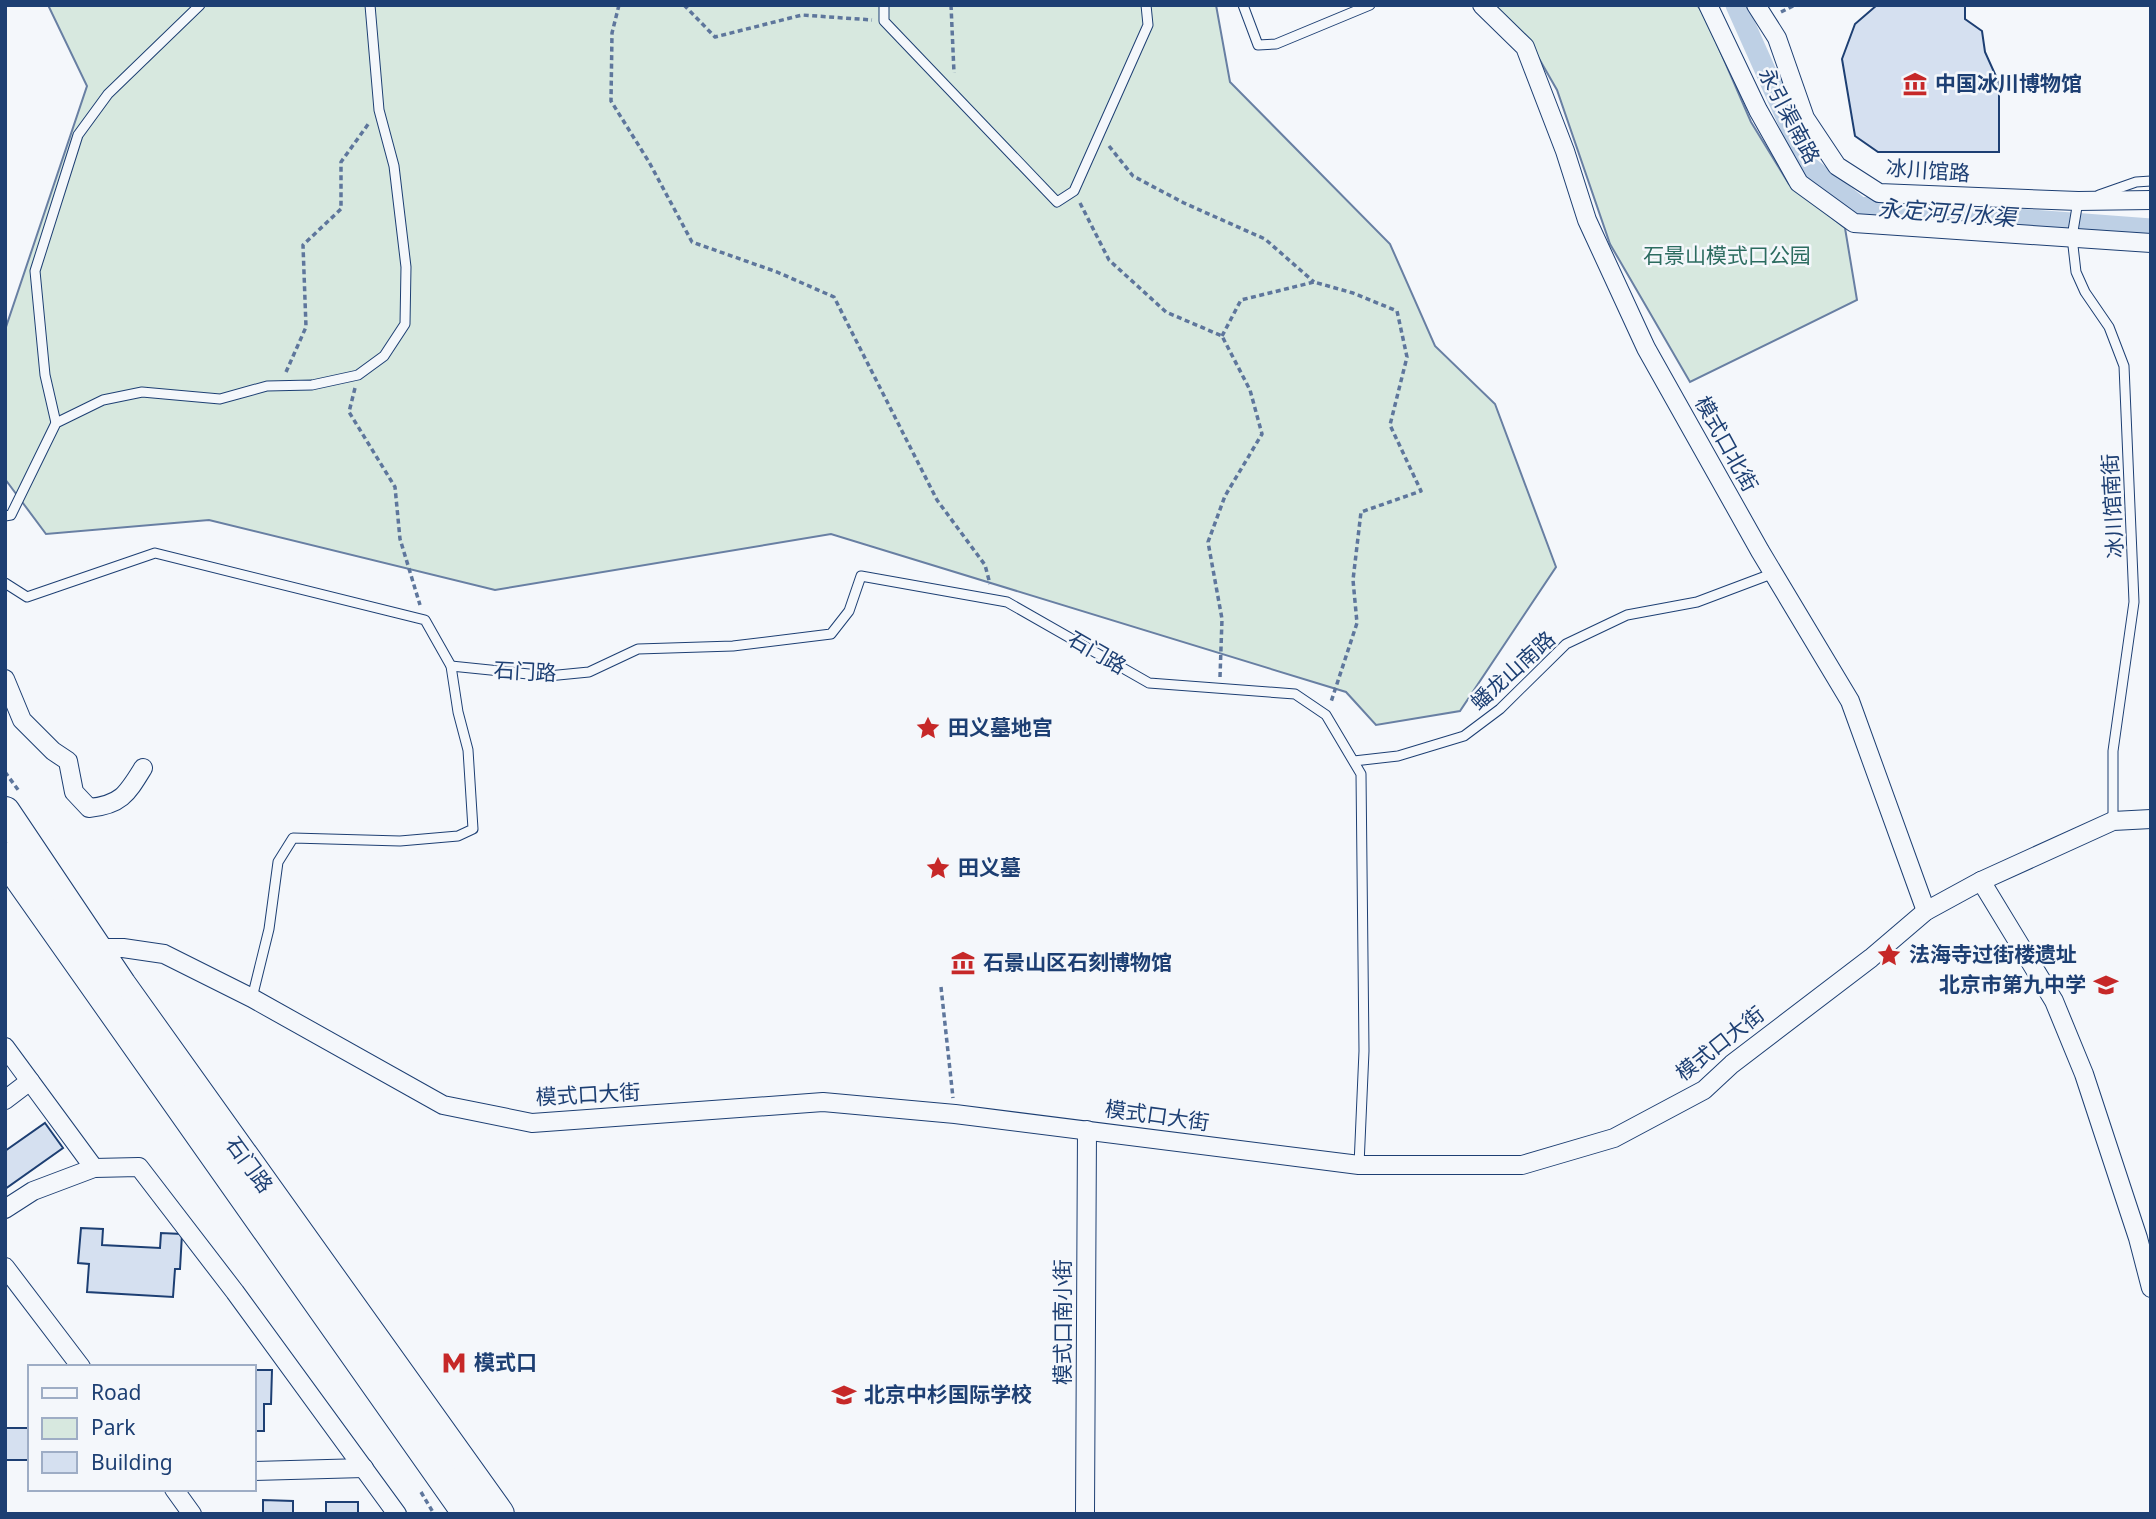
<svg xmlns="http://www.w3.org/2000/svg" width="2156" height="1519" viewBox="0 0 2156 1519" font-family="'Noto Sans','Noto Sans SC',sans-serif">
<rect width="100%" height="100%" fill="#f4f7fb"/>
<g fill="#d7e8df" stroke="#687fa3" stroke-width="2">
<polygon points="48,5 1216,5 1230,82 1390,244 1435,346 1495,404 1556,567 1460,711 1376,725 1346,692 831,534 495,590 209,520 46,534 5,479 5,330 87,86"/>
<polygon points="1492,5 1697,5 1705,16 1751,122 1789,184 1845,228 1857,300 1690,382 1610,244 1557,90 1529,41"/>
</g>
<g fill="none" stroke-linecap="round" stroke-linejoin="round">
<polyline stroke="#bed0e5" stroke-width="21" points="1736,5 1808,166 1859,207 2151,229"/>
</g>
<g fill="#d5e0f0" stroke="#1d3f73" stroke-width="2">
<polygon points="1877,5 1965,5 1965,19 1982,31 1985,52 1999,83 1999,152 1878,152 1855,136 1842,59 1855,24"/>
<polygon points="45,1123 63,1148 5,1189 5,1151"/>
<polygon points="81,1228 103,1229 102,1245 160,1248 161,1233 182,1234 180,1269 175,1269 173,1297 87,1292 89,1264 78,1263"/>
<polygon points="254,1370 272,1370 271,1404 264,1404 264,1431 254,1431"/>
<rect x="5" y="1428" width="25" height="32"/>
<polygon points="263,1500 293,1501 293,1514 263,1514"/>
<rect x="326" y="1502" width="32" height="12"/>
</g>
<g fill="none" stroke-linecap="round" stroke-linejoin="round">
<g stroke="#1d3f73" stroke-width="11">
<g id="service">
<polyline points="884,5 884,21 1057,202 1074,191 1148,25 1146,5"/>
<polyline points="1243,5 1258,45 1276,44 1370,5"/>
<polyline points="2099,195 2136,182 2151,181"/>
<polyline points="2082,200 2078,201 2072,237 2076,272 2085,292 2109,327 2124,366 2134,602 2113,751 2113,821"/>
<polyline points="56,423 45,375 35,271 78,135 108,94 200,5"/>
<polyline points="5,516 11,515 56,423 103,400 142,392 220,399 267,386 312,385 358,375 384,356 405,324 406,267 394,166 379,110 370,5"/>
<polyline points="5,583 27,597 155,553 425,620 451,666 458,712 468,750 473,829 458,836 400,841 293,838 278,862 269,929 252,998"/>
<polyline points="451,666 548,676 589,672 638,649 733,646 831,634 849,611 861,576 1007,602 1149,683 1295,694 1326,715 1361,774 1364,1051 1359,1165"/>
<polyline points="1354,761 1398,756 1464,736 1500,709 1566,644 1627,615 1697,602 1774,573"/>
</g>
</g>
<g stroke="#1d3f73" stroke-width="20">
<g id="minor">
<polyline points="1482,5 1525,47 1565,151 1587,220 1646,348 1760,551 1850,701 1926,911"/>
<polyline points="1708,5 1758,110 1799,183 1854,223 2151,243"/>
<polyline points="1756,5 1777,38 1805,118 1837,166 1879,193 2078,201 2151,200"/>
<path d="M5,679l17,41 31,31 15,10 6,31 15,16c32,-3 38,-14 54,-40"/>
<polyline points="1981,881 2054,1001 2084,1074 2138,1238 2151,1288"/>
<polyline points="98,948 123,948 164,954 252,998 443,1105 532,1123 823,1102 955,1114 1359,1165 1522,1165 1614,1138 1704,1090 1732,1064 1871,958 1926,911 1981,881 2113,821 2151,819"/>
<polyline points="5,1047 94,1168"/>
<polyline points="5,1100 30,1081"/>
<polyline points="5,1209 33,1191 94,1168 139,1167 235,1292 397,1514"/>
<polyline points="5,1267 81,1367"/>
<polyline points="254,1471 364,1468"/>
<polyline points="174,1489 192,1514"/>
<polyline points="1085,1514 1087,1130"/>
</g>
</g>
<g stroke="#1d3f73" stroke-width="32">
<g id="trunk">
<polyline points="5,812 121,985 499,1514"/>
<polyline points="5,857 468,1514"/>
</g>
</g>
<g stroke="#5e769c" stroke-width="3.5" stroke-dasharray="5 3.5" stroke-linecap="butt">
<polyline points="619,5 612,33 611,101 649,162 692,242 777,272 834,297 937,500 985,565 990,584"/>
<polyline points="684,5 715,37 802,15 872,20"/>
<polyline points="951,5 954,73"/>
<polyline points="1781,12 1795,5"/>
<polyline points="1109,146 1133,176 1184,203 1265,239 1314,282"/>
<polyline points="1080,203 1109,260 1166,312 1222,336 1250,390 1262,434 1225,496 1208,542 1222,619 1220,677"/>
<polyline points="1222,336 1241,300 1314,282 1353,293 1397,311 1407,357 1390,425 1421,491 1361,512 1353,580 1357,623 1331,702"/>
<polyline points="286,372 306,327 303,245 341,209 341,162 369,123"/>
<polyline points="355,388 349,412 395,487 400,539 420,605"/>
<polyline points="5,772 19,791"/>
<polyline points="941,987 953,1098"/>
<polyline points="421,1492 434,1514"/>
</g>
<use href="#service" stroke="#f4f7fb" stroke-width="9"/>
<use href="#minor" stroke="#f4f7fb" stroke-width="18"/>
<use href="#trunk" stroke="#f4f7fb" stroke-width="30"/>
</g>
<defs>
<g id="museum-bare" transform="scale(1.89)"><path d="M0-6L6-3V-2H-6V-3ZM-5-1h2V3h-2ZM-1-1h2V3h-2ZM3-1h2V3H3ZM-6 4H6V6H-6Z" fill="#c62828" stroke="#f4f7fb" stroke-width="2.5" paint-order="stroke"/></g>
<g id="sight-bare" transform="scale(1.89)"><path d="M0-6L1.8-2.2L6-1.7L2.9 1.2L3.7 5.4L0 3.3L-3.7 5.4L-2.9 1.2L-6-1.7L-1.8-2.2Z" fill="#c62828" stroke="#f4f7fb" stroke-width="2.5" paint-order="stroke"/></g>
<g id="school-bare" transform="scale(1.89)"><path d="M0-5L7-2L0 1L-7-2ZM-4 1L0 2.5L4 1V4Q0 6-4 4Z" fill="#c62828" stroke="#f4f7fb" stroke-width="2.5" paint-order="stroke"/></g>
<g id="metro-bare" transform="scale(1.89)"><path d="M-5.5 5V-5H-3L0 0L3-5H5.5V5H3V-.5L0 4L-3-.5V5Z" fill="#c62828" stroke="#f4f7fb" stroke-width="2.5" paint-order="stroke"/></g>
</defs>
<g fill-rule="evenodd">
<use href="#museum-bare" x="1915" y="84"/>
<use href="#sight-bare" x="928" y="728"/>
<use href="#sight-bare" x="938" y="868"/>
<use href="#sight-bare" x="1889" y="955"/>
<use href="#museum-bare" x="963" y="963"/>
<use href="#school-bare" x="2106" y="985"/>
<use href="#metro-bare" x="454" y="1363"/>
<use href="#school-bare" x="844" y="1395"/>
</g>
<g text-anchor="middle" stroke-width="5" stroke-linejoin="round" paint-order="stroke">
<g font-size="21" font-weight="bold" fill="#1d3f73" stroke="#f4f7fb" text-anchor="start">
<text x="1935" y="91">中国冰川博物馆</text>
<text x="948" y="735">田义墓地宫</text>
<text x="958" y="875">田义墓</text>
<text x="1909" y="962">法海寺过街楼遗址</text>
<text x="983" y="970">石景山区石刻博物馆</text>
<text x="2086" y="992" text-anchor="end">北京市第九中学</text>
<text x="474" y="1370">模式口</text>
<text x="864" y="1402">北京中杉国际学校</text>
</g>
<g font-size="21" fill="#1d3f73" stroke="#f4f7fb">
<text transform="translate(1789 116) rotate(62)" y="7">永引渠南路</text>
<text transform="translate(1928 171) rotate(4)" y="7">冰川馆路</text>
<text transform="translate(1726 444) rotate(61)" y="7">模式口北街</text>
<text transform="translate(2113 506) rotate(-93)" y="7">冰川馆南街</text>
<text transform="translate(1097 653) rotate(30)" y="7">石门路</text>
<text transform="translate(1513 671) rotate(-42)" y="7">蟠龙山南路</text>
<text transform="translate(525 672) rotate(3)" y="7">石门路</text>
<text transform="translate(1720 1044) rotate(-38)" y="7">模式口大街</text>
<text transform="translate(588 1095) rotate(-3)" y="7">模式口大街</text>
<text transform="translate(1157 1116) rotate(8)" y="7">模式口大街</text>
<text transform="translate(249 1165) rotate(54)" y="7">石门路</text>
<text transform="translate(1063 1322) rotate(-90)" y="7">模式口南小街</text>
</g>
<g font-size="21" fill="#2c6c60" stroke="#f4f7fb">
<text x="1727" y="263">石景山模式口公园</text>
</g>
<g font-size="23" font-style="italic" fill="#1d3f73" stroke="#f4f7fb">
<text transform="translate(1947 213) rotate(4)" y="8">永定河引水渠</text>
</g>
</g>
<rect width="2156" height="1519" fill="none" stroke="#1d3f73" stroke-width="14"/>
<rect x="28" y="1365" width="228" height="126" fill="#f4f7fb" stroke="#9eadc5" stroke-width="2"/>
<rect x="42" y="1388" width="35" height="10" fill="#f4f7fb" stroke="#9eadc5" stroke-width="2"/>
<text x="91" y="1400" font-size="21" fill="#1d3f73">Road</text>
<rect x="42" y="1418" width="35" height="21" fill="#d7e8df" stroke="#9eadc5" stroke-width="2"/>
<text x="91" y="1435" font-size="21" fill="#1d3f73">Park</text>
<rect x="42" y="1452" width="35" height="21" fill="#d5e0f0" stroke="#9eadc5" stroke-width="2"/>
<text x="91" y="1470" font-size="21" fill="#1d3f73">Building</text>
</svg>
